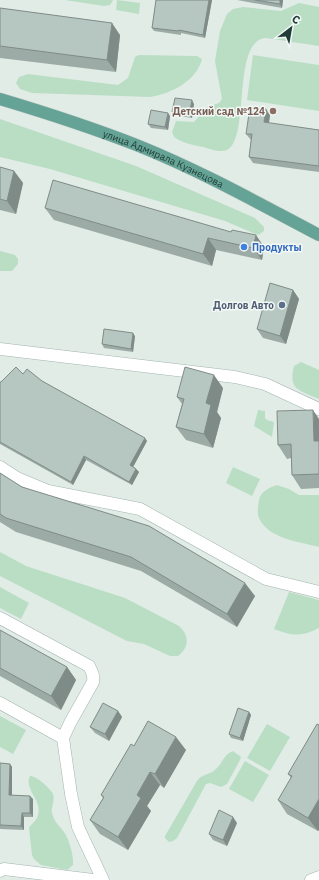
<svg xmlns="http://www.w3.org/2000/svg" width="319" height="880" viewBox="0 0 319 880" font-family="'IBM Plex Sans',sans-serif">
<rect width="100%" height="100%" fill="#e1ece7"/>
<g fill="#b9dec4">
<polygon points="65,0 113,0 110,5 104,6"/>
<polygon points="117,0 140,3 139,14 116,10"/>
<path d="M299,3l20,4v39l-53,-8c-35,2 -15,100 -39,112 -7,3 -17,-1 -24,-3 -10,-2 -21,-4 -29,-10l-2,-5 4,-11 18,1 13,-15 12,-4 3,-4 -7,-38 5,-30 7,-17 6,-5 10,-2 38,4z"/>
<path d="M139,55l58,1 5,3c-5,22 -32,35 -52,38l-118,-4 -12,-4 -4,-6 3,-6 9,-3 90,11 10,-7 7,-21z"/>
<polygon points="253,55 319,65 319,111 247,100"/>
<polygon points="0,119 136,166 255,218 264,227 264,231 258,235 225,221 50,169 0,157"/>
<polygon points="0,251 15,255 18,259 18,264 12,271 0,271"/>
<path d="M301,362l18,8v29c-20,-9 -31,-9 -25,-33z"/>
<polygon points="258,410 265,411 265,418 267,420 274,422 272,437 254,426"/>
<polygon points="233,467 260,479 252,496 226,483"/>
<path d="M277,485l12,4 10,6h20v52c-18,-5 -51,-8 -60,-29 -2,-4 -1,-13 0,-18 1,-8 11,-13 18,-15z"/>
<path d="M0,552l26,14 99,32 54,28c11,10 10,22 -1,30h-8l-26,-12 -17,-3 -127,-65z"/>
<polygon points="0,587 29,603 21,619 0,608"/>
<path d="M289,592l30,8v28c-18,9 -27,8 -45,1z"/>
<polygon points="0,716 26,730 13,754 0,747"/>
<polygon points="267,724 290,737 270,771 247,758"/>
<path d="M233,751l8,6 -1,3 -13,24 -6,3 -11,-4 -4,1 -29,54 -4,3 -4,1 -4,-4v-2l32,-55c4,-7 13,-6 19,-12 7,-6 7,-14 17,-18z"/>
<polygon points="245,761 269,775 253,802 229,789"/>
<path d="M30,776c7,0 18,11 22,16 5,8 -3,16 1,24 2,7 7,10 11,16 5,7 10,24 9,33l-6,5 -26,-5 -7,-6 -2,-4 -3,-27c2,-4 6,-6 8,-10 8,-17 -14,-28 -7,-42z"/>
</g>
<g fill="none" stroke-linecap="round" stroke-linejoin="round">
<g stroke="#a4b4af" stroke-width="13">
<g id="minor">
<polyline points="0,349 235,377 265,384 319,409"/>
<polyline points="0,467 17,478 48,491 140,509 266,579 319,592"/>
<path d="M0,618l89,48c3,6 5,9 4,16l-23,41 -7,15 8,56 7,33 25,53"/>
<polyline points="0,703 63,738"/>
<polyline points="0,871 4,869 93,880"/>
<polyline points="311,880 319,877"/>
</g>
</g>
<g stroke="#c1c9c7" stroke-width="13">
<g id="major">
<path id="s1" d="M0,99c47,14 93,29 139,47 62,25 121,58 180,89"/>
</g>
</g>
<use href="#minor" stroke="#fff" stroke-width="12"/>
<use href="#major" stroke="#64a395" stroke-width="12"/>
</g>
<g fill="#9daba6">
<polygon points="156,0 212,0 205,38 181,33 181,35 154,31 152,28"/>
<polygon points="237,0 283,0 282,8"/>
<polygon points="0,8 120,35 116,72 0,58"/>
<polygon points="194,104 192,118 175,115 172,112"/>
<polygon points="270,115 269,123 319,130 319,172 253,163 249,157 251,140 246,134"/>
<polygon points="170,116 168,130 151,128 148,124"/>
<polygon points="0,167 14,171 23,183 16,214 0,210"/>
<polygon points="45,208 264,247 262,260 216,250 212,266 54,220"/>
<polygon points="293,290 299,299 286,344 263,338 257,329"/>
<polygon points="135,336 133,352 104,348 102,344"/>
<polygon points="23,374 42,381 147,441 133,467 136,469 139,472 132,485 86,460 73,485 0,444 0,382 1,382"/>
<polygon points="223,388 217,412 221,418 213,448 186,440 176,427 182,404 177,397"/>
<polygon points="319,419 319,488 301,489 292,475 291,458 287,459 278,445"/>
<polygon points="0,473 22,487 255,596 237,627 141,571 16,532 0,522"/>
<polygon points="0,630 67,667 76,680 61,710 0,676"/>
<polygon points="118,711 122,717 109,741 95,733 90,727"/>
<polygon points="249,712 251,715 243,741 231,738 229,734"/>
<polygon points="319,725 319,830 318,831 287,814 278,800 291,778 288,774"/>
<polygon points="134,746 186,750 164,788 160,785 147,806 151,811 128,850 100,834 90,820 103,798 101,795"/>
<polygon points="0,763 10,764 12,767 12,795 33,799 33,817 24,817 24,830 0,829"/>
<polygon points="237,823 227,846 213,840 209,834"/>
</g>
<g fill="#7f8b87">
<polygon points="209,0 212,0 205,38 203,35"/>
<polygon points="280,0 283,0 282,8 280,4"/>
<polygon points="112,23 120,35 116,72 107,60"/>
<polygon points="192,100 194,104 192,118 189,115"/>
<polygon points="266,109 270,115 268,128 264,122"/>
<polygon points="168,113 170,116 168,130 165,127"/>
<polygon points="14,171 23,183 16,214 7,201"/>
<polygon points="256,235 264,247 262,260 253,248"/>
<polygon points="208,238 216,250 212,266 203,254"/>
<polygon points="293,290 299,299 286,344 280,336"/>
<polygon points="133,333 135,336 133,352 131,349"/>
<polygon points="214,375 223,388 217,412 221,418 213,448 204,434 206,403"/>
<polygon points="313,410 319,419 319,449 314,441"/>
<polygon points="145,438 147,441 132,469 130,465"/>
<polygon points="84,456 86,460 73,485 71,482"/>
<polygon points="136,469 139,472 132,485 129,482"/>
<polygon points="245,583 255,596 237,627 227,614"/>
<polygon points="67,667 76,680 61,710 51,696"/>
<polygon points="118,711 122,717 109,741 105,734"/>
<polygon points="249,712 251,715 243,741 240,738"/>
<polygon points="176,737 186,750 164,788 155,774"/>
<polygon points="10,764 12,767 12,799 9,795"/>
<polygon points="150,772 160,785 147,806 151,811 128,850 118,837 137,795"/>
<polygon points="30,796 33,799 33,817 30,813"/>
<polygon points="319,799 319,830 318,831 308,818"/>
<polygon points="22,813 24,817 24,830 21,826"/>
<polygon points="233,817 237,823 227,846 223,840"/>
</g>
<g fill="#b6c7c1" stroke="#7f8b87">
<polygon points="156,0 209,0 203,35 179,30 178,31 152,28"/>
<polygon points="255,0 280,0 280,4"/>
<polygon points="0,8 112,23 107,60 0,46"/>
<polygon points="175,98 192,100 189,115 172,112"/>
<polygon points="250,107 266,109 264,122 319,130 319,166 249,157 252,134 246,134"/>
<polygon points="151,110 168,113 165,127 148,124"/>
<polygon points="0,167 14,171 7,201 0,199"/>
<polygon points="53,180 231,232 232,230 256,235 253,248 208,238 203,254 45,208"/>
<polygon points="270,283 293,290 280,336 257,329"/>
<polygon points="104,329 133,333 131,349 102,344"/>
<polygon points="16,367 23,374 27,369 42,381 145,438 130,465 136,469 129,482 84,456 71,482 0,442 0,382 1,382"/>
<polygon points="185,367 214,375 206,403 211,405 204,434 176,427 184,399 177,397"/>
<polygon points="313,410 314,441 319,441 319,474 292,475 291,444 278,445 277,411"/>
<polygon points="0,473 22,487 149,526 245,583 227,614 131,557 6,518 0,514"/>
<polygon points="0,630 67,667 51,696 0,668"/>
<polygon points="103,703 118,711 105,734 90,727"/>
<polygon points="238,708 249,712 240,738 229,734"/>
<polygon points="148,721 176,737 155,774 150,772 137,795 141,798 118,837 90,820 104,797 101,795 131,744 134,746"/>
<polygon points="317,724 319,725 319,799 308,818 278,800 292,776 288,774"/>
<polygon points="0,763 10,764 9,795 30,796 30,813 22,813 21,826 0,825"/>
<polygon points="219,810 233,817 223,840 209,834"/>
</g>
<circle fill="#8d6e63" stroke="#f2f8f5" stroke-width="1.5" cx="273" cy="111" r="4"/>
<circle fill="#3f7fe0" stroke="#f2f8f5" stroke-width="1.5" cx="244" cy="247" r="4"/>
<circle fill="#5c6f8a" stroke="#f2f8f5" stroke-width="1.5" cx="282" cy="305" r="4"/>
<g text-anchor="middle" stroke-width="3" stroke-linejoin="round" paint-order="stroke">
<g font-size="10" font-weight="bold" fill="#785e54" stroke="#f2f8f5" text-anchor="end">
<text x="265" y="115">Детский сад №124</text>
</g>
<g font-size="10" fill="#213d37" stroke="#f2f8f5">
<text dy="4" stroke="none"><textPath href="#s1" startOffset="174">улица Адмирала Кузнецова</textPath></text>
</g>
<g font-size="10" font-weight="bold" fill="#366cbe" stroke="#f2f8f5" text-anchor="start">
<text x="252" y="251">Продукты</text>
</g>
<g font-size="10" font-weight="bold" fill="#4e5e75" stroke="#f2f8f5" text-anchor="end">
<text x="274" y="309">Долгов Авто</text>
</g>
</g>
<g transform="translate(291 28) rotate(31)" stroke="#f2f8f5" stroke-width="3" paint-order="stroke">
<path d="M0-3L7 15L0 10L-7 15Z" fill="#213d37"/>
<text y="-6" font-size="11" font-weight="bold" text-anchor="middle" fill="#213d37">С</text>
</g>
</svg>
